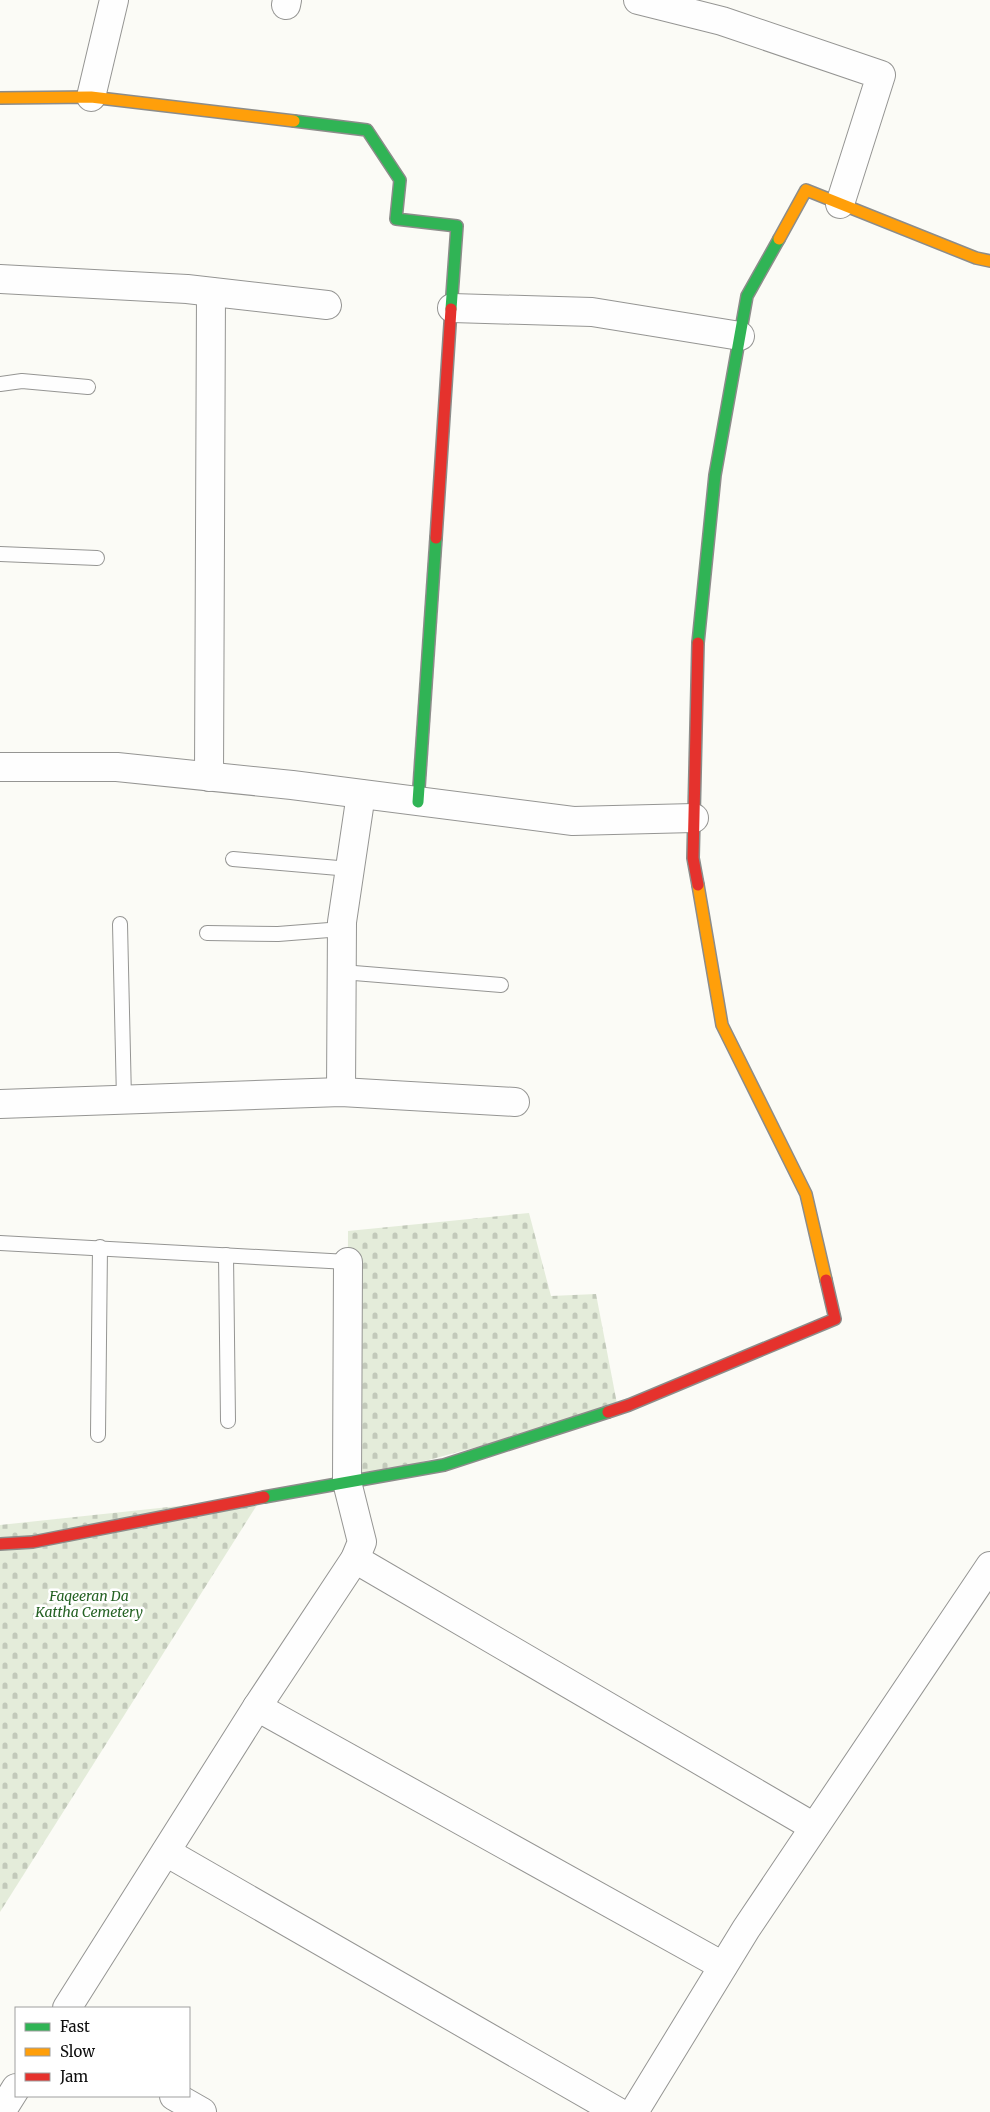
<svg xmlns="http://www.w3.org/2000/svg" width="990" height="2112" viewBox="0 0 990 2112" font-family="Merriweather,serif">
<defs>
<pattern id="cemetery-stones" width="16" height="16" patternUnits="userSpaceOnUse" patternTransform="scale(1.25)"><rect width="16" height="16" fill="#e4ecda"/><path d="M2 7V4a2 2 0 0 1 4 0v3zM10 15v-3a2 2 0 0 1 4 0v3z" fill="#c2c9ba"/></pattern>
</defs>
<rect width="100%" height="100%" fill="#fbfbf6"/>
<g fill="url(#cemetery-stones)">
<polygon points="529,1213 551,1296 596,1294 618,1409 347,1482 348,1231"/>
<polygon points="262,1497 0,1912 0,1525"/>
</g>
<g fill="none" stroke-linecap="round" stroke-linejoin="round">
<g stroke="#959593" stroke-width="16">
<g id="lane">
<polyline points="0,384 22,381 88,387"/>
<polyline points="0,554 97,558"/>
<polyline points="233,859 350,869"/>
<polyline points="120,924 124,1099"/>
<polyline points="207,933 278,934 342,929"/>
<polyline points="342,972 501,985"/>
<polyline points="0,1243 348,1262"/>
<polyline points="226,1255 228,1421"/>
<polyline points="98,1435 100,1247"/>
</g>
</g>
<g stroke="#959593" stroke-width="30">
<g id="street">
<polyline points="638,0 722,21 881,75 840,204"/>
<polyline points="286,5 287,0"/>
<polyline points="91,97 114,0"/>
<polyline points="0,279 187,289 327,305"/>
<polyline points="452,308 592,312 740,336"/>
<polyline points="0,767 117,767 292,785 573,821 694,818"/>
<polyline points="209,777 211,292"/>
<polyline points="341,1092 342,922 361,794"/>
<polyline points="0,1104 341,1092 515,1102"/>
<polyline points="355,1559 814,1827"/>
<polyline points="257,1707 723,1966"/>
<polyline points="166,1852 618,2112"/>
<polyline points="67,2008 257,1707 355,1559 362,1542 347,1482 348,1262"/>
<polyline points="174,2096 202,2112"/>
<polyline points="1,2112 16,2088"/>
<polyline points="634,2112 746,1929 990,1566"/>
</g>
</g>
<g stroke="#8c8c8a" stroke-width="14">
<g id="fast">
<polyline points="294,121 367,130 400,180 396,219 457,226 451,309"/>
<polyline points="698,643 715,475 747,296 779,239"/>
<polyline points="418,802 436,538"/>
<polyline points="264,1497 444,1465 608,1412"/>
</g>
</g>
<g stroke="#8c8c8a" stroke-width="14">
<g id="slow">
<polyline points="0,98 91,97 294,121"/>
<polyline points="779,239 806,190 976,258 990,261"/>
<polyline points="698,885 722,1025 806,1194 826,1280"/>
</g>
</g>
<g stroke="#8c8c8a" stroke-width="14">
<g id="jam">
<polyline points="436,538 451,309"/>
<polyline points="698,885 693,858 698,643"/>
<polyline points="608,1412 629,1405 835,1319 826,1280"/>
<polyline points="0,1544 33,1542 264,1497"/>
</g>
</g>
<use href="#lane" stroke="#fefefe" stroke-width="14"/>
<use href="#street" stroke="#fefefe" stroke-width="28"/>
<use href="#fast" stroke="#30b455" stroke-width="11"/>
<use href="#slow" stroke="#ff9f0a" stroke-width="11"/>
<use href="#jam" stroke="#e5322d" stroke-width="11"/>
</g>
<g text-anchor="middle" stroke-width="5" stroke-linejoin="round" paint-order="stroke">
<g font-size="14" font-style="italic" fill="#256224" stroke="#fff">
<text x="89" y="1601">Faqeeran Da<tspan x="89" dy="16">Kattha Cemetery</tspan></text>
</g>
</g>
<rect x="15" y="2007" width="175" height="90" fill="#ffffff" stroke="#9f9f9f"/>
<rect x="25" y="2023" width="25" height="8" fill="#30b455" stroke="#9f9f9f"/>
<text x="60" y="2032" font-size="15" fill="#0f0f0f">Fast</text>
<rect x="25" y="2048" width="25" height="8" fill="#ff9f0a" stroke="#9f9f9f"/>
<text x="60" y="2057" font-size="15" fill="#0f0f0f">Slow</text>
<rect x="25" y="2073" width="25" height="8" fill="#e5322d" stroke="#9f9f9f"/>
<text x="60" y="2082" font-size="15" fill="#0f0f0f">Jam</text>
</svg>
